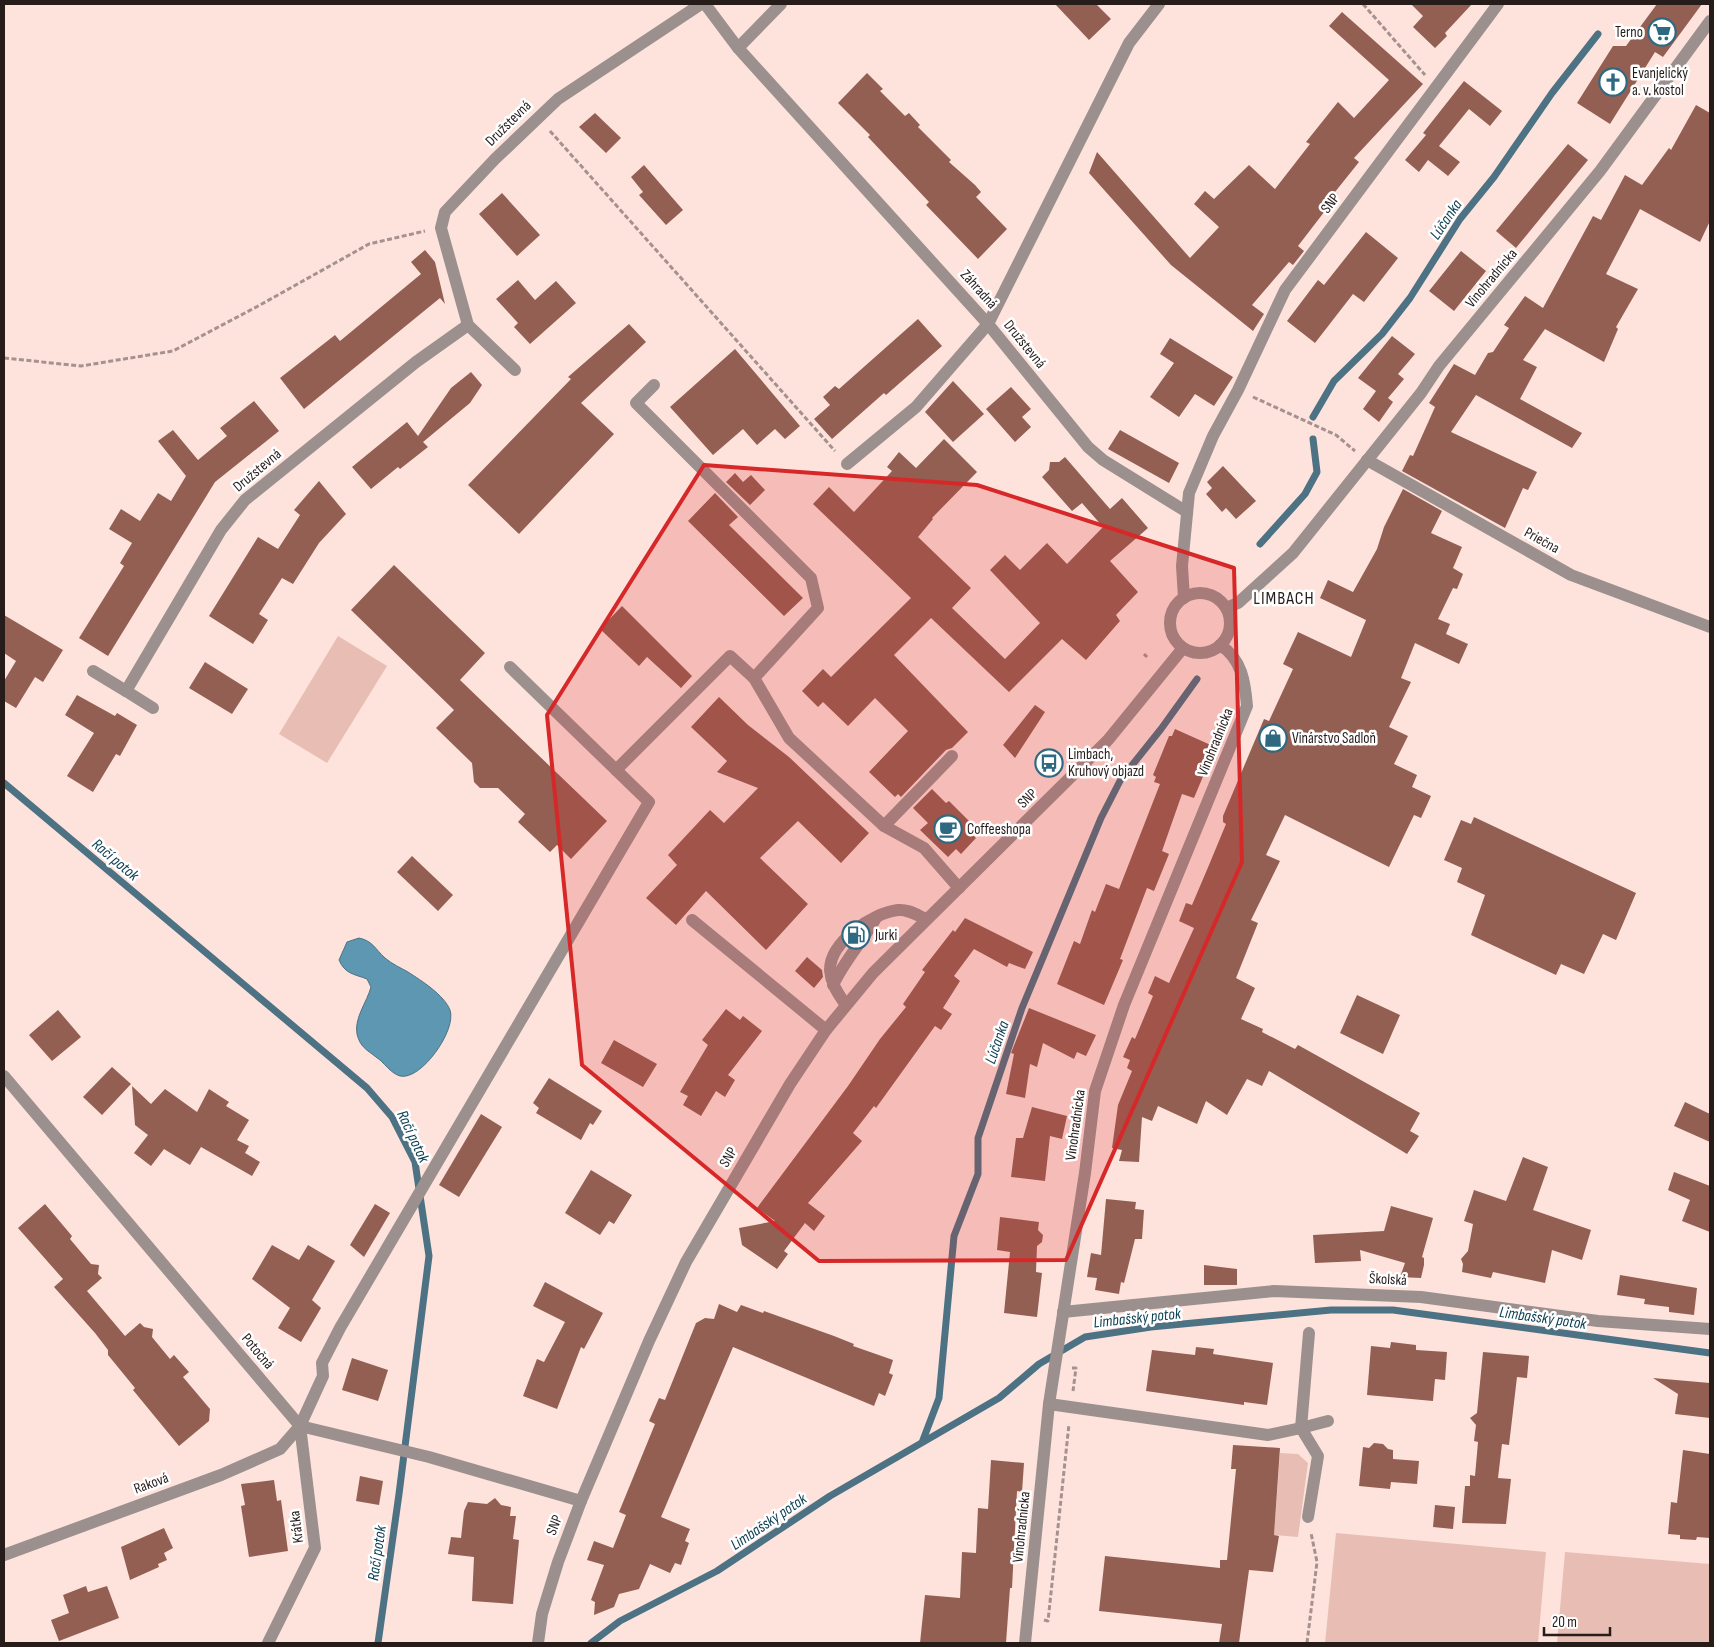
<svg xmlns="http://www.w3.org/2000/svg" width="1714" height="1647" viewBox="0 0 1714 1647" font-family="'Sofia Sans Condensed',sans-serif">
<rect width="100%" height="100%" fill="#fee3dd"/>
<g fill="#e8bdb3">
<polygon points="338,636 387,666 327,763 279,734"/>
<polygon points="1280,1453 1298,1454 1308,1463 1298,1537 1274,1535"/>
<polygon points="1336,1533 1546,1552 1538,1643 1325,1643"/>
<polygon points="1565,1552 1710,1564 1710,1643 1557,1643"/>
</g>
<path fill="#5e97b1" stroke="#4d7284" d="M359,938c14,3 16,11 26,20 7,6 16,10 23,14 14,9 36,23 42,38 7,20 -29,71 -50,66 -10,-3 -16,-14 -24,-19 -9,-7 -16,-10 -19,-23 -3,-16 10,-32 14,-47l-4,-8c-13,-5 -22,-5 -28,-19l8,-18z"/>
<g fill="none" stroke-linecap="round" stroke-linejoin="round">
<g stroke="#4d7284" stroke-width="7">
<polyline points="1313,417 1334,381 1382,334 1410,298 1460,219 1494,177 1552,93 1598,34"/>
<polyline points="1260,544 1305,494 1317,472 1313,439"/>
<polyline points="4,783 367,1088 392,1117 415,1162 429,1256 399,1494 378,1643"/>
<polyline points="923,1440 939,1398 954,1236 978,1174 978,1138 1022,1008 1101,818 1121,779 1161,729 1197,679"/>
<polyline points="591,1643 620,1621 717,1571 830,1496 999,1398 1039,1364 1085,1337 1151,1327 1331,1310 1393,1310 1710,1353"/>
</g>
</g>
<g fill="#935f53">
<polygon points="1055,4 1096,4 1111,19 1089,40"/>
<polygon points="1411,4 1472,4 1445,33 1447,36 1435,48 1413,27 1423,16"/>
<polygon points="1657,4 1702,4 1663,57 1655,52 1610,124 1577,103 1613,46 1626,46"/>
<polygon points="1342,12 1423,84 1354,158 1359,162 1335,192 1338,194 1298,246 1304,251 1293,265 1289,262 1252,305 1264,314 1253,331 1171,265 1089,173 1097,152 1190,258 1219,227 1194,204 1205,191 1214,199 1249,165 1275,189 1310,144 1306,142 1338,102 1354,118 1389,80 1329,26"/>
<polygon points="867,73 883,89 880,91 905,116 909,113 920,125 918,127 951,160 949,162 975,185 981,192 976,197 1007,229 978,259 926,205 929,202 868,137 870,135 838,103"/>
<polygon points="1464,81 1502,111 1490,126 1469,109 1439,146 1460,162 1448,176 1428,160 1419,172 1405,160 1426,135 1423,133"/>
<polygon points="1696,105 1710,113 1710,221 1700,242 1640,209 1606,274 1638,289 1616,327 1618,329 1604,362 1545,329 1523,360 1537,367 1520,399 1582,433 1572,448 1476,395 1451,432 1537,472 1528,490 1523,488 1505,528 1402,471 1410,455 1413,456 1435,407 1429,403 1454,364 1475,375 1488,353 1493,352 1509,328 1504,325 1525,296 1543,308 1593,216 1601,220 1625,175 1642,185 1669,148 1671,150"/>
<polygon points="595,113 621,138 606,153 579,127"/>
<polygon points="1568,144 1588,160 1516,248 1496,231"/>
<polygon points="644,165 683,210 666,225 639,195 643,192 631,177"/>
<polygon points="502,193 540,235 517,256 479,214"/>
<polygon points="1366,232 1398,258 1364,302 1353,294 1315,343 1287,321 1318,280 1324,285"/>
<polygon points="425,250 435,262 445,304 440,298 304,409 280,378 335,335 340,341 421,274 411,262"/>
<polygon points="1461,251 1486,271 1454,311 1429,291"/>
<polygon points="518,280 535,300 556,281 576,303 530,344 514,327 518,323 496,299"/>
<polygon points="918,319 942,346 886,395 884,393 832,439 814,419 830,405 823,397 835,386 839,389"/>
<polygon points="629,324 646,342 581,403 614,434 519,534 468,485 571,379 568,377"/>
<polygon points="1392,336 1415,354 1398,374 1404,379 1388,398 1393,402 1379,422 1363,409 1376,391 1358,378"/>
<polygon points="1170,338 1233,377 1214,406 1195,394 1179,417 1150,397 1174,363 1160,354"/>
<polygon points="735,349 800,426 785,439 775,429 757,445 743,429 713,455 670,407"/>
<polygon points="471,372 482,385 470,403 423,442 428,447 400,469 398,467 371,489 352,467 407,422 418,436 451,388"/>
<polygon points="953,381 984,414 953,442 925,412"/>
<polygon points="1011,387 1031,409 1022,417 1031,427 1015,442 986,409"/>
<polygon points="254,401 279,431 215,482 108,656 79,638 124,566 120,563 132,543 109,529 121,509 140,521 158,493 171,501 186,476 158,441 173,430 198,460 227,436 220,428"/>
<polygon points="1120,430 1179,463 1169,483 1108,449"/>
<polygon points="944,439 977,472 932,518 933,519 918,537 971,588 952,608 1005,659 1040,623 990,570 1005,555 1020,570 1047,543 1067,564 1103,527 1082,503 1072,511 1042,477 1049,470 1050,462 1059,462 1065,457 1110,509 1122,498 1148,528 1110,561 1138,592 1116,615 1120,621 1086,660 1062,639 1009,692 931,618 894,655 968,732 952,748 946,750 901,797 898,794 895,797 869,772 908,731 875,698 848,726 823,702 818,707 802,691 823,669 831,677 911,598 813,504 829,487 854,512 892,471 887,467 899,452 916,468"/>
<polygon points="1223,466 1256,501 1236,519 1226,508 1222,512 1206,494 1212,488 1207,482"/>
<polygon points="735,473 743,482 751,475 765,490 750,505 726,482"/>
<polygon points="319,481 346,514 319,543 293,584 282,578 259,614 268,620 253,644 209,616 258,537 278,549 300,515 294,510"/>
<polygon points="1403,489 1442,511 1431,533 1462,547 1453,568 1463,574 1457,589 1453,588 1438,619 1450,624 1446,634 1468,644 1459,664 1415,643 1401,678 1411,682 1389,727 1408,736 1394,764 1417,775 1412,787 1431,796 1421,818 1414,815 1389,867 1285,815 1266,855 1280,861 1251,920 1258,923 1236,978 1255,988 1241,1019 1263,1029 1262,1032 1295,1049 1298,1045 1420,1113 1410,1131 1419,1136 1407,1154 1269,1071 1262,1086 1247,1079 1227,1115 1206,1101 1197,1124 1158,1106 1152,1121 1142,1117 1139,1162 1119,1161 1122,1150 1112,1148 1118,1105 1132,1071 1127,1068 1130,1060 1123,1057 1132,1037 1135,1039 1153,996 1148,993 1155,976 1169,983 1194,928 1179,921 1186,903 1192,905 1209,865 1226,824 1223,822 1223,816 1264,719 1269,721 1293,669 1283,664 1298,632 1351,657 1366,620 1320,598 1328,580 1353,592 1377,549 1384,527"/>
<polygon points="715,493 738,517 729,525 803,598 784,616 688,521"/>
<polygon points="394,565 485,653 460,680 607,821 571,859 557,845 550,852 518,822 525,814 498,788 480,788 474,782 472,763 436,728 454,710 351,610"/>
<polygon points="622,606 692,676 681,688 647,657 639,666 600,629"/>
<polygon points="4,615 63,650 43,682 35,677 16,708 4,701 4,681 16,661 4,653"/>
<polygon points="205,662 248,689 232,714 189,688"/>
<polygon points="77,695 115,716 117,713 137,725 120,756 116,754 93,792 67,776 94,733 65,715"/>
<polygon points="719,697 748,725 789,757 869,833 841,863 798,821 760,858 808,904 766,950 706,891 676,925 646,898 677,865 668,855 710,810 724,823 758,788 717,772 727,761 691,727"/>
<polygon points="1035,705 1045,712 1015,758 1003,745"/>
<polygon points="1175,729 1213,746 1210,754 1212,755 1194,798 1182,794 1162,851 1169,854 1154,891 1147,888 1120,959 1123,960 1104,1005 1057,984 1074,941 1080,944 1092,910 1095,912 1106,884 1119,889 1160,784 1154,782 1156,777 1153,775 1169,736 1172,736"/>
<polygon points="932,789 946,803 949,801 976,828 971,833 976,838 961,854 956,849 948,857 920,830 928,823 913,808"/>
<polygon points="1474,817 1636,893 1616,940 1603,934 1584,974 1561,964 1556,975 1471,935 1485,895 1457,882 1462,868 1444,860 1461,820 1471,824"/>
<polygon points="412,856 453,895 438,911 397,872"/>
<polygon points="965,918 1033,952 1025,969 1009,963 1007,967 974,949 954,976 960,981 943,1008 952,1014 941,1030 935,1026 876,1108 874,1106 853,1133 862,1141 808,1203 825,1216 814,1231 805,1223 784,1251 788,1254 777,1269 742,1245 739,1228 775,1221 757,1208 848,1086 880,1039 906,1007 903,1004 925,972 922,970 953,930 955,932"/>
<polygon points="807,957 822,970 823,977 814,988 795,971"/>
<polygon points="1357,995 1400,1015 1383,1054 1340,1033"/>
<polygon points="1029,1008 1096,1035 1086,1056 1077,1052 1074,1059 1043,1043 1037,1067 1030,1064 1025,1098 1006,1094 1014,1054 1011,1053"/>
<polygon points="726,1009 740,1020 743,1016 762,1031 728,1075 735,1080 725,1097 716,1091 701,1116 683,1105 688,1096 680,1092 708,1045 702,1040"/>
<polygon points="58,1010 81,1037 52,1061 29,1035"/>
<polygon points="614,1040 657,1064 643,1087 601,1063"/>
<polygon points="112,1067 131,1084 102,1115 83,1097"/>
<polygon points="549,1078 602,1111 593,1125 590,1123 581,1140 536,1113 539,1108 533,1103"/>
<polygon points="132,1086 151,1104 165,1089 197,1112 209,1089 229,1102 226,1106 249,1120 237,1140 249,1146 245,1153 260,1162 252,1176 201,1147 190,1165 164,1149 151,1166 134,1153 148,1135 135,1125"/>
<polygon points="1685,1102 1710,1114 1710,1142 1674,1126"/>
<polygon points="1032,1107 1067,1116 1062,1139 1050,1136 1045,1181 1011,1177 1016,1138 1023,1138"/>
<polygon points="481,1114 502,1127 459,1197 439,1185"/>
<polygon points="1523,1157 1548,1167 1533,1210 1591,1230 1582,1260 1552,1250 1545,1283 1493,1272 1491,1278 1462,1272 1463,1264 1461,1259 1468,1251 1473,1224 1464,1221 1474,1190 1506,1201"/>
<polygon points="591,1170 632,1195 614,1224 609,1221 600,1235 565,1213"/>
<polygon points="1674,1172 1710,1186 1710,1232 1682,1221 1690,1200 1668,1190"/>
<polygon points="1106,1199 1136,1202 1135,1209 1144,1210 1142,1239 1135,1239 1124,1283 1121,1282 1119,1294 1095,1290 1097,1278 1087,1277 1091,1253 1101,1255"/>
<polygon points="45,1204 72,1236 70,1239 91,1264 99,1265 98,1274 102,1278 87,1291 125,1336 140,1323 144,1327 153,1329 152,1337 170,1359 174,1355 189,1372 183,1377 210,1409 209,1421 179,1446 133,1390 135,1388 108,1355 108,1350 95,1333 54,1287 63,1279 18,1228"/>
<polygon points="375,1204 390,1213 364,1257 350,1245"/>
<polygon points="1391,1206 1433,1218 1422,1257 1424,1258 1424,1265 1421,1278 1400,1277 1405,1263 1360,1250 1361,1261 1315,1263 1313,1235 1384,1231"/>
<polygon points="1000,1217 1039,1222 1038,1230 1043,1235 1042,1242 1037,1246 1036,1272 1042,1273 1037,1317 1004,1313 1010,1252 997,1250"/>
<polygon points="272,1245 299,1260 308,1245 335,1261 312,1300 321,1308 301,1342 278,1328 290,1308 252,1279"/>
<polygon points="1204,1265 1237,1269 1237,1285 1204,1285"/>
<polygon points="1620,1275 1697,1288 1694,1315 1669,1312 1669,1307 1644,1304 1645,1299 1617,1295"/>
<polygon points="545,1282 603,1313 584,1349 581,1347 557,1409 523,1396 537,1359 544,1362 565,1322 533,1306"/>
<polygon points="719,1304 737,1312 741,1305 763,1313 764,1311 834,1336 854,1344 853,1346 893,1360 889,1373 893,1375 885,1396 879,1393 874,1406 733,1347 661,1517 690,1529 685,1541 689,1543 681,1565 675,1563 670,1573 650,1564 639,1589 619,1594 614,1607 594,1615 595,1602 591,1600 604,1565 587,1560 594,1541 613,1548 626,1515 619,1512 655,1424 649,1421 659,1398 665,1400 696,1323 705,1318 714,1319"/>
<polygon points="1391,1342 1416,1345 1416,1350 1447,1352 1445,1380 1435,1379 1433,1401 1367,1395 1371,1346 1390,1348"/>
<polygon points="1196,1347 1214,1349 1213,1354 1273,1363 1267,1405 1244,1402 1244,1405 1146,1391 1152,1350 1195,1355"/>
<polygon points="1483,1352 1529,1356 1527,1378 1517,1377 1509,1445 1502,1444 1498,1478 1511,1479 1506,1524 1462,1523 1465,1486 1470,1486 1470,1475 1475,1476 1478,1442 1474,1441 1476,1425 1470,1418 1477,1413"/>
<polygon points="352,1358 388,1370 378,1401 342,1390"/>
<polygon points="1653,1378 1710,1383 1710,1418 1675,1414 1678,1394"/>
<polygon points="1374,1443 1383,1444 1388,1449 1393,1450 1393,1459 1419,1461 1417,1484 1391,1482 1390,1489 1359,1486 1363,1447 1369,1448"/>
<polygon points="1233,1445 1280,1448 1274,1535 1279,1536 1273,1572 1249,1570 1239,1643 1219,1643 1222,1624 1099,1611 1105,1556 1220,1568 1220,1560 1227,1560 1236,1469 1231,1469"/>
<polygon points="1683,1450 1710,1454 1710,1538 1697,1537 1696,1540 1680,1539 1680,1535 1668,1534 1671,1502 1677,1503"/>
<polygon points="991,1460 1024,1463 1022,1492 1017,1491 1012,1588 1010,1588 1006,1643 920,1643 925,1595 960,1598 962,1552 976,1553 978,1508 988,1509"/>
<polygon points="360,1476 383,1481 379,1505 356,1501"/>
<polygon points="274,1480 277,1501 281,1500 288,1551 249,1557 241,1506 245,1505 241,1484"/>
<polygon points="495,1498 501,1505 511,1507 510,1516 516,1516 513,1539 519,1540 513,1604 472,1601 474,1557 448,1554 451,1537 461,1538 464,1511 468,1502 487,1504"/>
<polygon points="1435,1505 1455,1507 1453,1529 1433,1527"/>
<polygon points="164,1528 173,1548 164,1553 167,1560 158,1564 159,1567 130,1580 121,1547"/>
<polygon points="86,1586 88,1592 107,1586 119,1618 59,1641 51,1620 69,1613 63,1595"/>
</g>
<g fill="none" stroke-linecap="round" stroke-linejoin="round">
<g stroke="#a5918d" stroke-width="3" stroke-dasharray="5 2.5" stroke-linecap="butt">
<polyline points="1363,4 1425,75"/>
<polyline points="550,131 835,451"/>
<polyline points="4,358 81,366 173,351 260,305 369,244 425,231"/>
<polyline points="1253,397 1336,435 1355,451"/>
<polyline points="1144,654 1147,657"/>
<polyline points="1072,1368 1076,1368 1073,1391"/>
<polyline points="1044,1620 1048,1621 1069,1424"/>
<polyline points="1307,1643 1317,1562 1311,1533"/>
</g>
<g stroke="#9b908e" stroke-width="12">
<polyline points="705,4 738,48 988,324 1129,43 1159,4"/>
<polyline points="738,48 781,4"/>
<polyline points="515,370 468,325 441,228 445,212 495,159 558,99 701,4"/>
<polyline points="654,385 636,403 811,578 818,608 754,678"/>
<polyline points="1367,460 1571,575 1710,627"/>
<polyline points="847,464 916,407 988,324 1088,447 1103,460 1187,512"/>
<circle cx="1200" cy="623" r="30"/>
<polyline points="1184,598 1182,566 1189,493 1213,436 1238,390 1285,290 1498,4"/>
<polyline points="1226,608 1238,603 1293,553 1421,393 1439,366 1600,171 1710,21"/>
<polyline points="93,671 126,691 221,530 245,500 416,362 468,325"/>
<polyline points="126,691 153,708"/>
<polyline points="616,770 730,656 754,678 789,738 884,826 924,848 959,888"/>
<polyline points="884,826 952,756"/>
<polyline points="692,920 826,1030"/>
<path d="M833,985c11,-24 29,-43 43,-67"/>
<path d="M845,1004c-7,-11 -14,-20 -15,-34 0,-28 42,-57 68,-60 10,-1 19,5 28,9"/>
<polyline points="4,1076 300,1426 429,1457 581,1501"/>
<polyline points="1063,1312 1274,1291 1421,1297 1598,1321 1710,1329"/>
<polyline points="1049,1404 1268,1435 1301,1428 1309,1333"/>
<polyline points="1308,1517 1318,1456 1301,1428 1328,1421"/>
<polyline points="4,1555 221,1475 280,1449 300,1426 323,1376 322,1363 340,1328 649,802 510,667"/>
<polyline points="268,1643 315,1548 300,1426"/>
<polyline points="538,1643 542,1614 558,1562 581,1501 649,1341 686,1262 790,1084 826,1030 873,973 1108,740 1183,648"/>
<path d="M1025,1643l24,-239 36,-231 10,-82 29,-86 123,-299c-2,-24 -5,-47 -27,-61"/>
</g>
</g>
<path fill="#d62828" fill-opacity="0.2" stroke="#d62828" stroke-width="4" stroke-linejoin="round" d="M704,465l273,20 257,83 8,294 -176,398 -247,1 -237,-196 -35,-350z"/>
<defs>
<g id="supermarket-ring" transform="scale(1.4375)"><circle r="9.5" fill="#fff" stroke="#2e6981" stroke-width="1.5"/><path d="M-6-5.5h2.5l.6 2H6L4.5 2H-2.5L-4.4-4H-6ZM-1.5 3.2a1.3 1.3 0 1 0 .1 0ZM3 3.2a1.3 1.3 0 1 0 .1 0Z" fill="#2e6981"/></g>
<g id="church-ring" transform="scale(1.4375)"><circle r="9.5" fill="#fff" stroke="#2e6981" stroke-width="1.5"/><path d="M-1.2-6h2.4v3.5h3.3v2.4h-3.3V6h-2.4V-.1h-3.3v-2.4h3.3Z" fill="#2e6981"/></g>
<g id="shop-ring" transform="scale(1.4375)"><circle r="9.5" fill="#fff" stroke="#2e6981" stroke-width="1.5"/><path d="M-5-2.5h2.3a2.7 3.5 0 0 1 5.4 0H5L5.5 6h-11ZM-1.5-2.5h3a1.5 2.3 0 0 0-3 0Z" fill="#2e6981"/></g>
<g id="bus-ring" transform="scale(1.4375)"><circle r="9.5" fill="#fff" stroke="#2e6981" stroke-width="1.5"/><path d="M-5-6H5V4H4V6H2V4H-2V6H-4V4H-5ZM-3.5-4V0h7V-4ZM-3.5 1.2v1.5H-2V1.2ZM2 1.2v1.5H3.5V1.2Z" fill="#2e6981"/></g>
<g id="cafe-ring" transform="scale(1.4375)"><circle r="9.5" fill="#fff" stroke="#2e6981" stroke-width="1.5"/><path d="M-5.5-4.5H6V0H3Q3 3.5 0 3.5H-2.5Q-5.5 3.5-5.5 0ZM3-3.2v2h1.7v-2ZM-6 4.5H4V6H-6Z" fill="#2e6981"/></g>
<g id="fuel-ring" transform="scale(1.4375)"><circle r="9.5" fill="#fff" stroke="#2e6981" stroke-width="1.5"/><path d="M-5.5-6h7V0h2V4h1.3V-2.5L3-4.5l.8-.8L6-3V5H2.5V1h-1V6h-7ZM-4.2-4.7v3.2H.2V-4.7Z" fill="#2e6981"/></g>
</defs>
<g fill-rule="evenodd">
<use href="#supermarket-ring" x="1662" y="32"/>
<use href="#church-ring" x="1613" y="82"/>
<use href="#shop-ring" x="1273" y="738"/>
<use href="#bus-ring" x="1049" y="763"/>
<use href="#cafe-ring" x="948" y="829"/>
<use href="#fuel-ring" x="856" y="935"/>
</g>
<g text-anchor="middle" stroke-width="5" stroke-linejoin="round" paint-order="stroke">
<g font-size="15" fill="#261d1b" stroke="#fff" text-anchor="start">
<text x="1643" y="37" text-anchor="end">Terno</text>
<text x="1632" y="78">Evanjelický<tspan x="1632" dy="17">a. v. kostol</tspan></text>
<text x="1292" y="743">Vinárstvo Sadloň</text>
<text x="1068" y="759">Limbach,<tspan x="1068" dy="17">Kruhový objazd</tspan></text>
<text x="967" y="834">Coffeeshopa</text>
<text x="875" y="940">Jurki</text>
</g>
<g font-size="15" fill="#261d1b" stroke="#fff">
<text transform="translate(508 123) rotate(-45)" y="5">Družstevná</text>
<text transform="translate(1330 203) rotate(-53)" y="5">SNP</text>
<text transform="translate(1491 278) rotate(-50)" y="5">Vinohradnícka</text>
<text transform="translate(979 289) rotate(48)" y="5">Záhradná</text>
<text transform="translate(1025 344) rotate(51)" y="5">Družstevná</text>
<text transform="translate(257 470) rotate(-40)" y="5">Družstevná</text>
<text transform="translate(1542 540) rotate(29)" y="5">Priečna</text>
<text transform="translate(1215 742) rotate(-68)" y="5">Vinohradnícka</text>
<text transform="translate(1027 798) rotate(-44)" y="5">SNP</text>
<text transform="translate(1075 1125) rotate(-82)" y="5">Vinohradnícka</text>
<text transform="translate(728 1157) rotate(-60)" y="5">SNP</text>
<text transform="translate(1388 1279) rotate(3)" y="5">Školská</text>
<text transform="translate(258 1351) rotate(50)" y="5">Potočná</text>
<text transform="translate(151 1483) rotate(-20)" y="5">Raková</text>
<text transform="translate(554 1525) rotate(-69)" y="5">SNP</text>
<text transform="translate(296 1527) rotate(-97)" y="5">Krátka</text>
<text transform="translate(1021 1527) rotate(-84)" y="5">Vinohradnícka</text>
</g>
<g font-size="16" font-style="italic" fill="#0f4154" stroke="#fff">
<text transform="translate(1445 219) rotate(-56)" y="6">Lúčanka</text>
<text transform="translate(116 859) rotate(40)" y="6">Račí potok</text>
<text transform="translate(996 1042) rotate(-71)" y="6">Lúčanka</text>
<text transform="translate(414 1136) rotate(65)" y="6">Račí potok</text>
<text transform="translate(1137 1317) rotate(-6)" y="6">Limbašský potok</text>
<text transform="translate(1543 1317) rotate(8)" y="6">Limbašský potok</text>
<text transform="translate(768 1521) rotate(-34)" y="6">Limbašský potok</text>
<text transform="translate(376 1553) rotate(-82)" y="6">Račí potok</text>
</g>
<g font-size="18" letter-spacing="1" fill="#261d1b" stroke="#fff">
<text x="1284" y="604">LIMBACH</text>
</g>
</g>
<rect width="1714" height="1647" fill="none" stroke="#261d1b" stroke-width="10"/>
<path d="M1544 1627v8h66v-8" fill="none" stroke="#261d1b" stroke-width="2.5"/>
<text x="1552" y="1627" font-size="15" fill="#261d1b" stroke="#ffffff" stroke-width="4" paint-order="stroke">20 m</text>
</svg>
